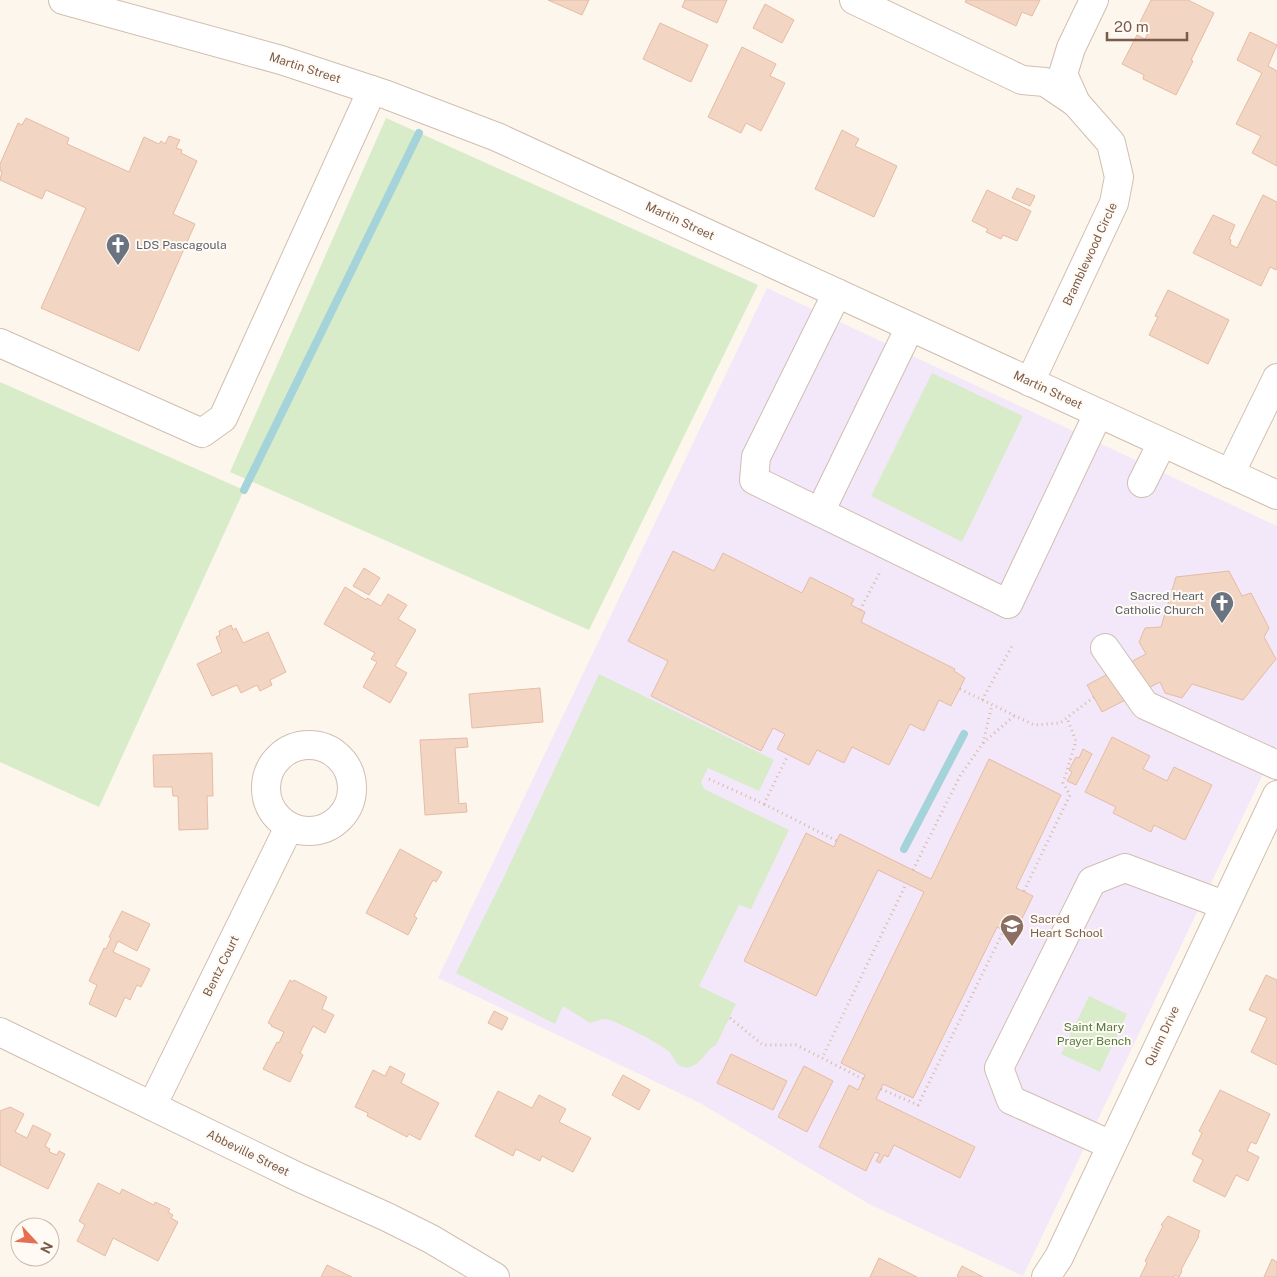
<svg xmlns="http://www.w3.org/2000/svg" width="1277" height="1277" viewBox="0 0 1277 1277" font-family="'Public Sans',sans-serif">
<rect width="100%" height="100%" fill="#fdf6ec"/>
<polygon fill="#f3e8fa" points="767,288 1277,526 1277,745 1023,1276 869,1204 700,1103 438,978"/>
<g fill="#d8ecc9">
<polygon points="386,118 758,285 589,630 230,472"/>
<polygon points="932,373 1023,416 962,542 871,496"/>
<polygon points="0,382 244,490 99,807 0,762"/>
<path d="M599,674l175,86 -15,31 -51,-23 -7,14 3,7 85,41 -38,79 -12,-4 -40,81 37,18 -20,41c-10,4 -14,19 -26,22 -4,1 -8,0 -11,-2 -6,-4 -6,-11 -12,-15 -7,-6 -54,-31 -62,-31 -4,0 -10,3 -15,4l-27,-17 -8,18 -99,-51 47,-94z"/>
<polygon points="1089,996 1127,1014 1100,1072 1061,1054"/>
</g>
<g fill="none" stroke-linecap="round" stroke-linejoin="round">
<g stroke="#a5d3da" stroke-width="8">
<polyline points="244,490 419,133"/>
<polyline points="904,849 964,734"/>
</g>
</g>
<g fill="#f3d5c3" stroke="#e6bba3">
<polygon points="548,0 589,0 582,15"/>
<polygon points="685,0 727,0 717,23 682,7"/>
<polygon points="966,0 1040,0 1032,16 1022,12 1016,26 965,2"/>
<polygon points="1151,0 1188,0 1214,13 1191,60 1193,61 1176,95 1143,79 1144,75 1122,64 1137,35 1145,39 1148,33 1137,28"/>
<polygon points="765,4 794,20 782,43 753,28"/>
<polygon points="660,23 708,45 691,82 643,59"/>
<polygon points="1250,32 1277,45 1268,66 1277,71 1277,166 1252,153 1261,136 1236,124 1262,73 1237,60"/>
<polygon points="742,47 776,64 770,76 785,83 761,131 746,123 741,133 708,117"/>
<polygon points="26,118 69,138 67,144 129,172 144,137 159,144 161,141 165,144 169,136 180,140 176,148 182,150 181,153 197,161 173,214 195,224 139,351 41,308 86,208 46,190 42,199 0,180 2,171 0,171 0,164 18,123 22,125"/>
<polygon points="842,130 859,139 855,146 897,166 874,217 815,189"/>
<polygon points="1017,188 1035,196 1030,206 1012,198"/>
<polygon points="987,190 1031,211 1017,241 1003,235 1001,239 986,232 988,229 972,221"/>
<polygon points="1263,195 1277,202 1277,269 1276,270 1270,267 1261,286 1193,253 1213,215 1235,225 1229,239 1231,240 1230,244 1237,248"/>
<polygon points="1168,290 1229,320 1208,364 1149,335 1158,317 1155,316"/>
<polygon points="673,551 714,571 723,553 802,593 810,577 854,599 851,605 865,612 861,622 955,669 954,671 965,678 951,706 939,700 924,731 910,724 889,765 852,747 844,763 817,750 809,765 777,749 785,734 773,728 761,751 651,696 668,661 628,641"/>
<polygon points="364,568 380,578 369,595 353,586"/>
<polygon points="1229,571 1242,596 1251,593 1269,628 1264,637 1276,659 1243,700 1192,684 1182,698 1165,693 1160,682 1102,712 1087,685 1146,654 1139,642 1145,628 1161,627 1176,577"/>
<polygon points="345,587 366,600 367,598 381,606 388,594 407,605 398,619 416,630 395,666 407,673 390,703 363,687 377,662 371,659 375,653 324,624"/>
<polygon points="231,625 233,630 236,628 243,643 268,632 286,672 270,680 272,685 260,691 257,685 241,693 237,685 212,696 197,664 222,652 216,637 220,635 219,631"/>
<polygon points="540,688 543,722 472,728 469,694"/>
<polygon points="1112,737 1150,756 1143,769 1167,781 1174,767 1212,785 1185,840 1154,825 1151,832 1113,813 1116,807 1085,792"/>
<polygon points="467,738 468,747 455,748 459,804 466,803 467,812 425,815 420,740"/>
<polygon points="1083,749 1092,754 1076,785 1067,781 1072,772 1069,770 1076,757 1079,758"/>
<polygon points="212,753 213,796 207,796 208,829 179,830 178,796 173,796 172,787 154,787 153,755"/>
<polygon points="989,759 1061,795 1016,888 1033,896 1014,935 997,927 913,1098 883,1084 876,1099 975,1147 960,1178 894,1145 888,1157 884,1155 880,1163 876,1161 880,1154 875,1152 866,1171 819,1147 849,1085 858,1090 865,1075 841,1063 924,892 878,870 816,996 744,961 806,833 834,847 840,834 931,879"/>
<polygon points="400,849 442,872 436,882 433,880 414,916 417,918 408,935 366,913"/>
<polygon points="122,911 150,924 137,951 118,941 113,952 150,969 141,987 137,985 130,1000 125,997 116,1017 89,1004 97,985 89,981 104,948 106,949 111,938 109,937"/>
<polygon points="1266,975 1277,980 1277,1065 1251,1052 1267,1018 1249,1010"/>
<polygon points="290,980 293,982 294,980 327,997 322,1009 334,1015 325,1033 313,1026 300,1053 303,1055 290,1082 263,1069 277,1042 279,1043 284,1032 271,1026 272,1025 268,1023"/>
<polygon points="494,1011 508,1018 502,1030 488,1023"/>
<polygon points="731,1054 787,1081 773,1110 717,1083"/>
<polygon points="390,1066 405,1074 401,1083 439,1103 420,1140 409,1134 407,1137 367,1116 368,1113 355,1107 373,1070 385,1076"/>
<polygon points="804,1066 833,1081 807,1132 778,1117"/>
<polygon points="623,1075 650,1090 639,1110 612,1095"/>
<polygon points="1220,1090 1270,1114 1256,1144 1251,1142 1247,1151 1259,1157 1248,1181 1236,1175 1225,1197 1193,1181 1203,1160 1192,1154 1202,1133 1199,1131"/>
<polygon points="498,1091 532,1108 539,1095 566,1109 559,1122 591,1138 573,1172 542,1156 540,1161 516,1149 513,1156 475,1136"/>
<polygon points="10,1107 24,1114 15,1132 27,1138 33,1125 51,1134 45,1146 50,1149 49,1152 57,1155 59,1151 65,1154 48,1189 0,1165 0,1111"/>
<polygon points="98,1183 120,1194 122,1189 154,1205 155,1202 170,1209 168,1212 173,1215 171,1218 178,1222 158,1261 113,1238 105,1256 77,1241 85,1225 79,1221"/>
<polygon points="1168,1216 1200,1231 1198,1235 1199,1236 1181,1270 1182,1271 1179,1277 1175,1275 1174,1277 1140,1277 1147,1263 1145,1261 1163,1226 1161,1225"/>
<polygon points="879,1258 917,1277 870,1277"/>
<polygon points="1272,1259 1277,1262 1277,1277 1264,1277"/>
<polygon points="327,1265 352,1277 321,1277"/>
<polygon points="962,1266 983,1277 960,1277 957,1276"/>
</g>
<g fill="none" stroke-linecap="round" stroke-linejoin="round">
<g stroke="#d1beb0" stroke-width="30">
<g id="minor">
<polyline points="63,0 281,60 387,95 497,137 1277,495"/>
<polyline points="854,0 1022,80 1045,82 1076,103"/>
<polyline points="837,293 756,457 754,480 996,598 1008,604 1098,414"/>
<polyline points="0,343 202,433 223,418 372,90"/>
<polyline points="1030,382 1114,203 1119,177 1111,143 1076,103 1063,74 1071,48 1094,0"/>
<polyline points="1230,474 1277,378"/>
<polyline points="1142,483 1162,443"/>
<polyline points="820,512 910,327"/>
<polyline points="1105,648 1145,705 1277,765"/>
<circle cx="309" cy="788" r="43"/>
<polyline points="0,1032 298,1177 387,1217 431,1239 495,1277"/>
<polyline points="152,1106 289,827"/>
<polyline points="1111,1145 1011,1100 999,1068 1092,881 1125,868 1224,905"/>
<polyline points="1046,1277 1059,1257 1277,795"/>
</g>
</g>
<g stroke="#d9b8a5" stroke-width="3" stroke-dasharray="1 4" stroke-linecap="butt">
<polyline points="860,610 881,570"/>
<polyline points="960,689 1034,725 1060,723 1094,697"/>
<polyline points="982,700 1012,646"/>
<polyline points="983,743 1014,716"/>
<polyline points="709,779 764,804 788,755"/>
<polyline points="764,804 837,841"/>
<polyline points="913,870 960,776 983,743 992,705"/>
<polyline points="1024,891 1070,795 1063,783 1076,741 1067,718"/>
<polyline points="730,1018 763,1045 796,1045 822,1058"/>
<polyline points="863,1079 822,1058 906,884"/>
<polyline points="881,1089 918,1105 1004,930"/>
</g>
<use href="#minor" stroke="#fff" stroke-width="28"/>
</g>
<defs>
<g id="church-pin" transform="scale(1.25)"><path d="M0 17L-7.5 6A9.5 9.5 0 1 1 7.5 6Z" fill="#6b7280" stroke="#fffaf3"/><path d="M-1.2-6h2.4v3.5h3.3v2.4h-3.3V6h-2.4V-.1h-3.3v-2.4h3.3Z" fill="#fff"/></g>
<g id="school-pin" transform="scale(1.25)"><path d="M0 17L-7.5 6A9.5 9.5 0 1 1 7.5 6Z" fill="#8d6e63" stroke="#fffaf3"/><path d="M0-5L7-2L0 1L-7-2ZM-4 1L0 2.5L4 1V4Q0 6-4 4Z" fill="#fff"/></g>
</defs>
<g fill-rule="evenodd">
<use href="#church-pin" x="118" y="245"/>
<use href="#church-pin" x="1222" y="603"/>
<use href="#school-pin" x="1012" y="926"/>
</g>
<g text-anchor="middle" stroke-width="4" stroke-linejoin="round" paint-order="stroke">
<g font-size="12" fill="#7a5c4d" stroke="#fffaf3">
<text transform="translate(305 68) rotate(18)" y="4">Martin Street</text>
<text transform="translate(680 221) rotate(25)" y="4">Martin Street</text>
<text transform="translate(1090 254) rotate(-65)" y="4">Bramblewood Circle</text>
<text transform="translate(1048 390) rotate(25)" y="4">Martin Street</text>
<text transform="translate(221 966) rotate(-64)" y="4">Bentz Court</text>
<text transform="translate(1162 1036) rotate(-65)" y="4">Quinn Drive</text>
<text transform="translate(248 1153) rotate(26)" y="4">Abbeville Street</text>
</g>
<g font-size="12" fill="#5b616d" stroke="#fffaf3" text-anchor="start">
<text x="136" y="249">LDS Pascagoula</text>
<text x="1204" y="600" text-anchor="end">Sacred Heart<tspan x="1204" dy="14">Catholic Church</tspan></text>
</g>
<g font-size="12" fill="#785e54" stroke="#fffaf3" text-anchor="start">
<text x="1030" y="923">Sacred<tspan x="1030" dy="14">Heart School</tspan></text>
</g>
<g font-size="12" fill="#537a41" stroke="#fffaf3">
<text x="1094" y="1031">Saint Mary<tspan x="1094" dy="14">Prayer Bench</tspan></text>
</g>
</g>
<g transform="translate(35 1242) rotate(116)"><circle r="24" fill="#fffaf3" stroke="#cabbb1"/>
<path d="M0-4L9 19L0 12L-9 19Z" fill="#e76f51"/>
<text y="-8" font-size="14" font-weight="bold" text-anchor="middle" fill="#7a5c4d">N</text>
</g>
<path d="M1107 32v8h80v-8" fill="none" stroke="#7a5c4d" stroke-width="2.5"/>
<text x="1114" y="32" font-size="15" fill="#7a5c4d" stroke="#fffaf3" stroke-width="4" paint-order="stroke">20 m</text>
</svg>
